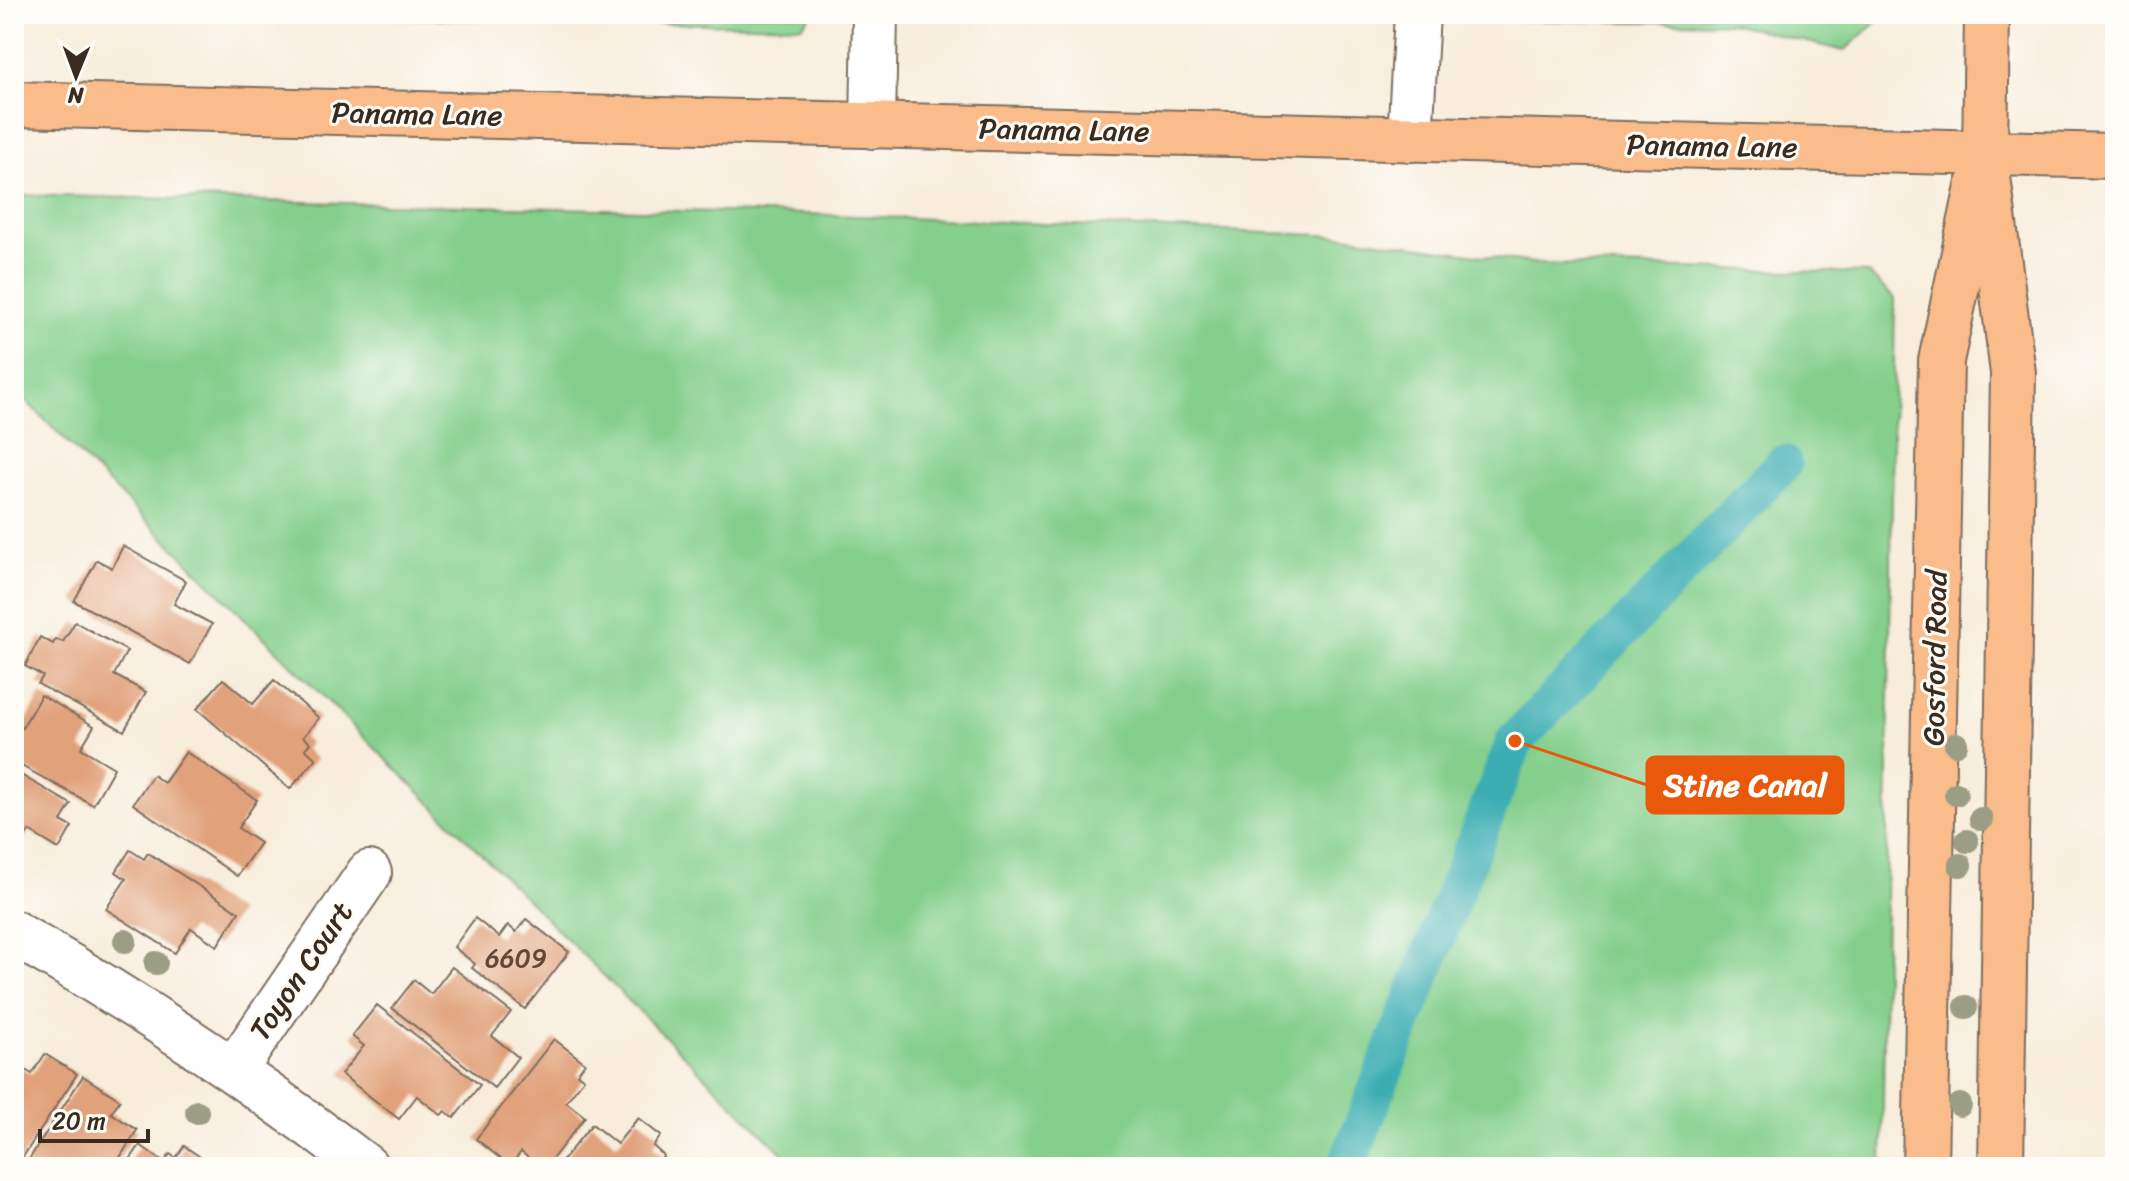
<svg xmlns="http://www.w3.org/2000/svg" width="2129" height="1181" viewBox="0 0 2129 1181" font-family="Sriracha,sans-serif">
<rect width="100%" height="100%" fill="#fdfcf7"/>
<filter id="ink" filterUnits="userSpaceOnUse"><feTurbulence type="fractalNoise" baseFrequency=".0125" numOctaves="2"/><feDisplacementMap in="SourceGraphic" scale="16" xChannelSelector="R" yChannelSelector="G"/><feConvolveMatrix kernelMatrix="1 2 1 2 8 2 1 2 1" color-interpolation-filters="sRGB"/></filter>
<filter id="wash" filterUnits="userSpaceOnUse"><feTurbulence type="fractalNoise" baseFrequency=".006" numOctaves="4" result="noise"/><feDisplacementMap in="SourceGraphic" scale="32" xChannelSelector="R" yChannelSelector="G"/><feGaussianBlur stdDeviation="1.8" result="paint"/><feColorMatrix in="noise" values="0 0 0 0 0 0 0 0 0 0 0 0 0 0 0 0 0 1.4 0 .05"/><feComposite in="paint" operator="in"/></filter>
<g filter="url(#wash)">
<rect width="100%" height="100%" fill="#f8eddb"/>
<g fill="#84cf8c" stroke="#607c55" stroke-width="2">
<polygon points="188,14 812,14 802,26"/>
<polygon points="1043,14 1877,14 1877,22 1844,51 1731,23"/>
<polygon points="14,195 806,214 1345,236 1540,264 1868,273 1895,299 1882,1167 796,1167 14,389"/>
</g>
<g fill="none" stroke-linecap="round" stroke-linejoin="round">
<polyline stroke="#3badb3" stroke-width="38" points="1346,1167 1515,741 1783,464"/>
</g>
<g id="blocks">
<g fill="#e1a17a">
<polygon points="123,546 186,581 174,604 212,624 190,664 74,601 97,560 112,568"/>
<polygon points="75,622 127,651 114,675 146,692 124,731 38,684 43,676 25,666 40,637 53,644 56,639 63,642"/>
<polygon points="223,679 253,704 274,680 319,718 303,737 310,743 305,749 316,759 290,789 197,709"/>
<polygon points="41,695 94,726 81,748 114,768 93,805 14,762 14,723 22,728"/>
<polygon points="186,752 257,800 238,828 260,843 237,876 133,804 153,775 164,783"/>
<polygon points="14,771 71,804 61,821 72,827 59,849 29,831 14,856"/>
<polygon points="130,850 144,859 148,853 239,912 217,946 191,928 175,953 106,909 126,879 116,872"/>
<polygon points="475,918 499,937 508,925 516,932 526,919 569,952 525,1009 472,968 475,964 454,947"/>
<polygon points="452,967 511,1012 492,1036 518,1057 494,1088 392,1008 414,980 431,994"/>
<polygon points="377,1005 480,1085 454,1118 445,1111 441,1115 417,1096 399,1119 341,1074 364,1046 352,1036"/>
<polygon points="554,1039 585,1063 577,1074 584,1079 566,1102 585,1117 546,1167 540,1167 521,1152 510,1166 476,1139"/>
<polygon points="45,1054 77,1074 17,1166 14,1164 14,1063 32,1074"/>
<polygon points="83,1076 120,1100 111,1113 137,1130 114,1167 24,1167"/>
<polygon points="638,1118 661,1136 653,1146 664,1156 655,1167 557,1167 592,1124 617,1144"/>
<polygon points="140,1145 164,1162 170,1154 176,1158 184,1146 215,1167 125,1167"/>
</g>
</g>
</g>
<g filter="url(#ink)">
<use href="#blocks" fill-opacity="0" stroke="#7d6e60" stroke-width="2"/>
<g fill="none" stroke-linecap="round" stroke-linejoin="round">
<g stroke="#7d6e60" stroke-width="48">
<g id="minor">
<polyline points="873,126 875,14"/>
<polyline points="1410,139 1417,14"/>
<path d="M14,933c122,70 240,148 352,234"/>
<polyline points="234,1070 369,873"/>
</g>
</g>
<g stroke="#7d6e60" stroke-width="48">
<g id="major">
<polyline points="1987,14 1985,153 2013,373 2001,1167"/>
<polyline points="14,104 2115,156"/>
<polyline points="1925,1167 1941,361 1978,187"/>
</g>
</g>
<use href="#minor" stroke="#fff" stroke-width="44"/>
<use href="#major" stroke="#f9bc8a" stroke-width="44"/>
</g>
<g fill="#9c9d85">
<circle cx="1956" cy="744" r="12"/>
<circle cx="1956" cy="794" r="12"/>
<circle cx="1981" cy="819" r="12"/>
<circle cx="1967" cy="841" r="12"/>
<circle cx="1960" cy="865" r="12"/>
<circle cx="125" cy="941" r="12"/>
<circle cx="156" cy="963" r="12"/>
<circle cx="1966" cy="1007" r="12"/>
<circle cx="1960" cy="1105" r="12"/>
<circle cx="197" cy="1112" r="12"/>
</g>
</g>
<g text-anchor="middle" stroke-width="6" stroke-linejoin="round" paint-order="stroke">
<g font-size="26" fill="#644835">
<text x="516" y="967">6609</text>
</g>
<g font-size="30" fill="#3b2a1e" stroke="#fdfcf7">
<text transform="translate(417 114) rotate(1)" y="10">Panama Lane</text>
<text transform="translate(1064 130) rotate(1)" y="10">Panama Lane</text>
<text transform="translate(1712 146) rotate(1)" y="10">Panama Lane</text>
<text transform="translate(1935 658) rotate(-89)" y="10">Gosford Road</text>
<text transform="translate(301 971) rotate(-56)" y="10">Toyon Court</text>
</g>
</g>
<path fill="none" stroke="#e8590c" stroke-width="3" d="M1515 741L1647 785"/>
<circle fill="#e8590c" stroke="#fdfcf7" stroke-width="3" cx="1515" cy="741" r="8"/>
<rect fill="#e8590c" stroke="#e8590c" stroke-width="3" x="1647" y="757" width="196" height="56" rx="8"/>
<g font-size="32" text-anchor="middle" font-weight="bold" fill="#fff">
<text x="1745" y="796">Stine Canal</text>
</g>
<rect width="2129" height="1181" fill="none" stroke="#fdfcf7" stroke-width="48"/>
<g transform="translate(76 76) rotate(181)" stroke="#fdfcf7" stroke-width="6" paint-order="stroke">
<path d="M0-6L14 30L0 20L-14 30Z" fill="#3b2a1e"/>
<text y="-12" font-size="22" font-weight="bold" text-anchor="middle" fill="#3b2a1e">N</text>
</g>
<path d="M40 1129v12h108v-12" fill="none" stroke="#3b2a1e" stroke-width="4"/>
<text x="52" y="1129" font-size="24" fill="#3b2a1e" stroke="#fdfcf7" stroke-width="6" paint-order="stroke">20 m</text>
</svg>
